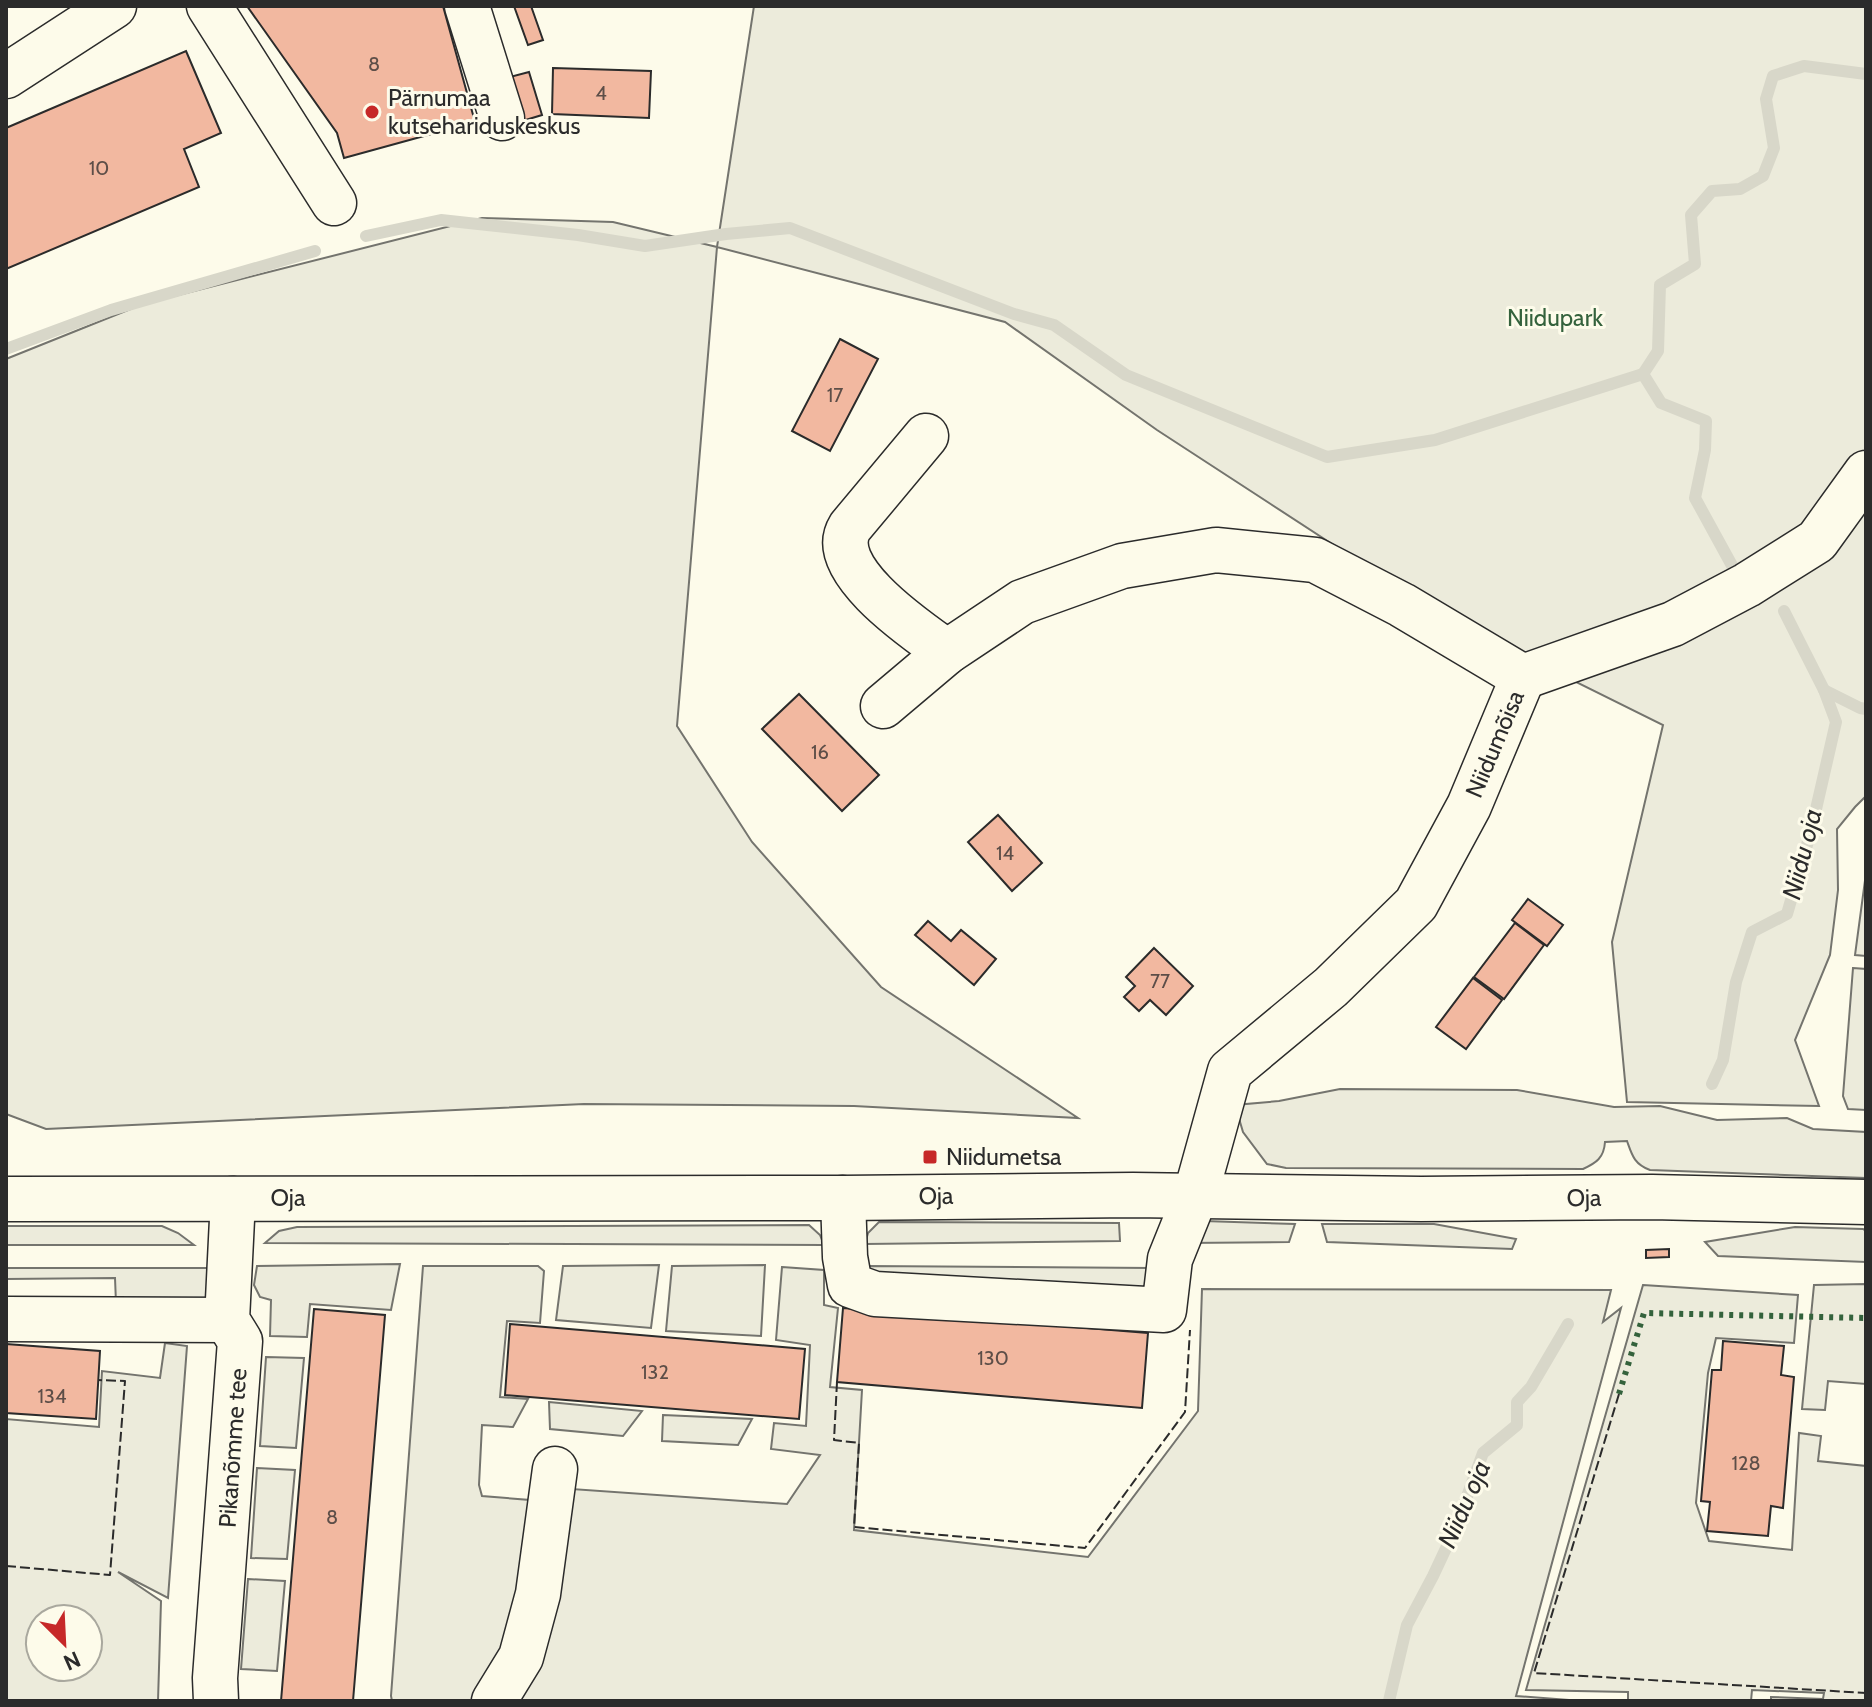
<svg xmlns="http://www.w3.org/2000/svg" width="1872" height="1707" viewBox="0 0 1872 1707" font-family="Cabin,sans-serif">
<rect width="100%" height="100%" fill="#fdfbea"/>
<g fill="#ecebdb" stroke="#74746e" stroke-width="2" fill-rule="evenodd">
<polygon points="754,6 1866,6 1866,796 1855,807 1837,829 1838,890 1830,955 1795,1040 1819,1106 1627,1102 1612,942 1663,725 1441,615 1157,430 1005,322 717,247 677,726 752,842 881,987 1078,1118 854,1106 584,1104 46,1129 6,1114 6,359 143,304 482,218 613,222 717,247"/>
<polygon points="1866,873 1866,956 1855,955"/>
<polygon points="1853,968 1866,969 1866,1110 1848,1109 1843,1096"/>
<path d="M1340,1089l177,1 97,17 46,-1 57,14 70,-2 26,11 53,3v46l-216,-8c-16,-6 -18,-15 -23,-29l-22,1c-1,16 -9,21 -22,27l-297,-1 -19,-4 -24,-32 -8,-27 44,-4z"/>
<polygon points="1204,1221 1295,1224 1289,1242 1187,1243"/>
<polygon points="879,1222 1119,1223 1120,1241 865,1244 868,1233"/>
<polygon points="1322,1224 1434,1224 1516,1239 1512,1249 1327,1242"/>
<polygon points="809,1225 820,1235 824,1245 265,1243 279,1231 297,1227"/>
<polygon points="6,1226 162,1226 178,1233 194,1245 6,1245"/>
<polygon points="1795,1227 1863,1229 1866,1231 1866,1262 1718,1256 1705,1242"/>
<polygon points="400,1264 391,1310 310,1304 307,1337 270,1336 271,1300 260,1297 254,1285 257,1266"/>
<polygon points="659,1265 651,1328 556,1320 563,1266"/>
<polygon points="765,1265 761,1336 666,1331 672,1266"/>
<polygon points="423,1266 538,1266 544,1271 540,1323 507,1321 500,1397 528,1399 513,1427 482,1425 479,1485 482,1496 530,1500 529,1590 483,1701 392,1701 391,1696"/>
<polygon points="866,1266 1152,1268 1147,1289 875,1275"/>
<polygon points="782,1267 824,1270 824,1305 838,1308 830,1387 862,1390 854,1530 1088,1557 1198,1411 1202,1289 1611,1290 1603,1322 1621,1308 1516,1696 1582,1701 520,1701 572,1489 787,1504 820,1455 771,1449 774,1423 806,1426 810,1345 776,1340"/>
<polygon points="6,1268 208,1268 207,1298 116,1303 115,1278 6,1279"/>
<polygon points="1866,1284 1866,1384 1828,1381 1825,1410 1802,1409 1814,1285"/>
<polygon points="1643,1285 1798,1295 1794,1343 1716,1338 1708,1373 1696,1503 1709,1541 1792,1550 1799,1433 1821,1436 1818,1461 1866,1466 1866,1701 1771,1701 1771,1697 1823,1699 1824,1693 1752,1690 1751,1701 1628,1701 1628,1692 1526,1690"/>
<path d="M165,1343l22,3 -19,252 -50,-26 43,29 -3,100h-152v-282l93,8 3,-56 58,7zM40,1619h48v48h-48z"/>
<polygon points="266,1357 304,1358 296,1448 260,1446"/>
<polygon points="549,1402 642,1411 623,1436 550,1429"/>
<polygon points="663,1415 752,1419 738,1445 662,1441"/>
<polygon points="257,1468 295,1470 287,1559 251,1558"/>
<polygon points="248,1579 285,1581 277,1671 241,1669"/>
</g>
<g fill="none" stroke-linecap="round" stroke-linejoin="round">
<g stroke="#d8d7c9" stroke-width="12">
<polyline points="366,236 441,220 578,235 645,246 726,234 790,228 1014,314 1054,325 1126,375 1327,457 1435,440 1643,374"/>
<polyline points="6,349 111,310 315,251"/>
<polyline points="1735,571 1695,498 1705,450 1706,421 1661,403 1643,374 1658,351 1660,285 1695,264 1691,215 1712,191 1740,189 1763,176 1774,148 1766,99 1773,76 1804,66 1866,74"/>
<polyline points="1824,690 1860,708 1866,709"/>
<polyline points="1712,1084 1723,1060 1736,982 1752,932 1787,914 1811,831 1836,722 1824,690 1784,611"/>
<polyline points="1389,1701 1407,1625 1433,1576 1455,1529 1483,1453 1517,1425 1517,1402 1531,1387 1568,1324"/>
</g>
</g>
<g fill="#f2b8a0" stroke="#2b2b2b" stroke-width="2">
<polygon points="247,6 443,6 475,122 344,158 337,133"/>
<polygon points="514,6 531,6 543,40 528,45"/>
<polygon points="186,51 221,133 184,149 199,187 6,269 6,128"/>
<polygon points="553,68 651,71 649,118 552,114"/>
<polygon points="529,72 542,115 519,122 506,78"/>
<polygon points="840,339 878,359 830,451 792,431"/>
<polygon points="799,694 879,775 842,811 762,729"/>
<polygon points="998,815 1042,863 1012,891 968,842"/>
<polygon points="1528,899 1563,925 1547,946 1512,920"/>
<polygon points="928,921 951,941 961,930 996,959 974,985 915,935"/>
<polygon points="1515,923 1544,945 1504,999 1474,977"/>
<polygon points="1154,948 1193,986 1166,1015 1150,1000 1139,1011 1124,997 1135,986 1126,977"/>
<polygon points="1473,978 1502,1000 1466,1049 1436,1027"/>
<polygon points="1669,1249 1669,1257 1646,1258 1646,1250"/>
<polygon points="843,1308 1148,1333 1142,1408 837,1382"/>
<polygon points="314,1309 385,1315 353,1701 281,1701"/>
<polygon points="510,1324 805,1349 799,1419 505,1395"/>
<polygon points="1723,1341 1784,1346 1781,1375 1794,1377 1783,1508 1771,1506 1768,1536 1707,1531 1710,1502 1701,1501 1712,1370 1721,1370"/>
<polygon points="6,1344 100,1351 96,1419 6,1413"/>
</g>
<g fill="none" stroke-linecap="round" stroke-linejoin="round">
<g stroke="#2b2b2b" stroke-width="47">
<g id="minor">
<polyline points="209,6 334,203"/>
<polyline points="467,6 502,118"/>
<polyline points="6,76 114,6"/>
<path d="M926,436l-76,91c-26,42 69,105 97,125"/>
<polyline points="1523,677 1673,624 1747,585 1817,541 1866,473"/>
<polyline points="843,1198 845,1257 850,1285 875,1294 1164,1310 1170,1259 1195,1197 1230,1071 1331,987 1416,904 1469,806 1523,677 1402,605 1315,560 1216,550 1122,566 1022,602 947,652 883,706"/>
<polyline points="6,1199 843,1198 1133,1195 1421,1199 1652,1197 1866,1202"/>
<polyline points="6,1319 227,1320"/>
<polyline points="216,1701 215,1678 240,1341 227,1320 233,1199"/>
<polyline points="494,1701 521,1657 538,1594 555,1469"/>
</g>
</g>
<use href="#minor" stroke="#fdfbea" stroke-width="44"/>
<polyline stroke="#34623c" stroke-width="6" stroke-dasharray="4 6" stroke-linecap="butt" points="1619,1394 1644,1313 1866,1318"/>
<g stroke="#2b2b2b" stroke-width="2" stroke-dasharray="10 4" stroke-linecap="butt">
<polyline points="837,1382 834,1440 859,1443 854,1527 1085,1548 1185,1412 1190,1330"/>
<polyline points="1619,1394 1534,1673 1866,1693"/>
<polyline points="6,1566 110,1575 125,1381 98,1380"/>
</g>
</g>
<g fill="#c62828" stroke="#fdfbea" stroke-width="3">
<circle cx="372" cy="112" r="8"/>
<rect x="922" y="1149" width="16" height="16" rx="4"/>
</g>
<g text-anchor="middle" stroke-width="6" stroke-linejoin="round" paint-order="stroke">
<g font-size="20" fill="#5d4e48">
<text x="374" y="71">8</text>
<text x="601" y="100">4</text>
<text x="99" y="175">10</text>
<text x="835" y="402">17</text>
<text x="820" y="759">16</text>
<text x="1005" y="860">14</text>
<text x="1160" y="988">77</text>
<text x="993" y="1365">130</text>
<text x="655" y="1379">132</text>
<text x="52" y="1403">134</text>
<text x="1746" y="1470">128</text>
<text x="332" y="1524">8</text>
</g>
<g font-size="24" fill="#2b2b2b" stroke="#fdfbea" text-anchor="start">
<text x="388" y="106">Pärnumaa<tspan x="388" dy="28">kutsehariduskeskus</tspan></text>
<text x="946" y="1165">Niidumetsa</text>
</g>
<g font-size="24" fill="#34623c" stroke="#fdfbea">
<text x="1555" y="326">Niidupark</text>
</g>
<g font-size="24" fill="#2b2b2b" stroke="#fdfbea">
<text transform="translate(1495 744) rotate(-67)" y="8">Niidumõisa</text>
<text transform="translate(936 1196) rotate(-1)" y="8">Oja</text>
<text x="288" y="1206">Oja</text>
<text transform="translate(1584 1198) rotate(-1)" y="8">Oja</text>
<text transform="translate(233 1448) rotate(-86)" y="8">Pikanõmme tee</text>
</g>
<g font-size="26" font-style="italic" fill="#2b2b2b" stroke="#fdfbea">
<text transform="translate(1802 854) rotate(-76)" y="9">Niidu oja</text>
<text transform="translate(1464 1504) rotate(-66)" y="9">Niidu oja</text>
</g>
</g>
<rect width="1872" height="1707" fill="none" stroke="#2b2b2b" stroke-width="16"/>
<g transform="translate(64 1643) rotate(156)"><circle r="38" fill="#fdfbea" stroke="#a9a89e" stroke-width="2"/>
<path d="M0-6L14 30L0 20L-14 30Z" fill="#c62828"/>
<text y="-12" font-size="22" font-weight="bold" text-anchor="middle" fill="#2b2b2b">N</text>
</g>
</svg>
